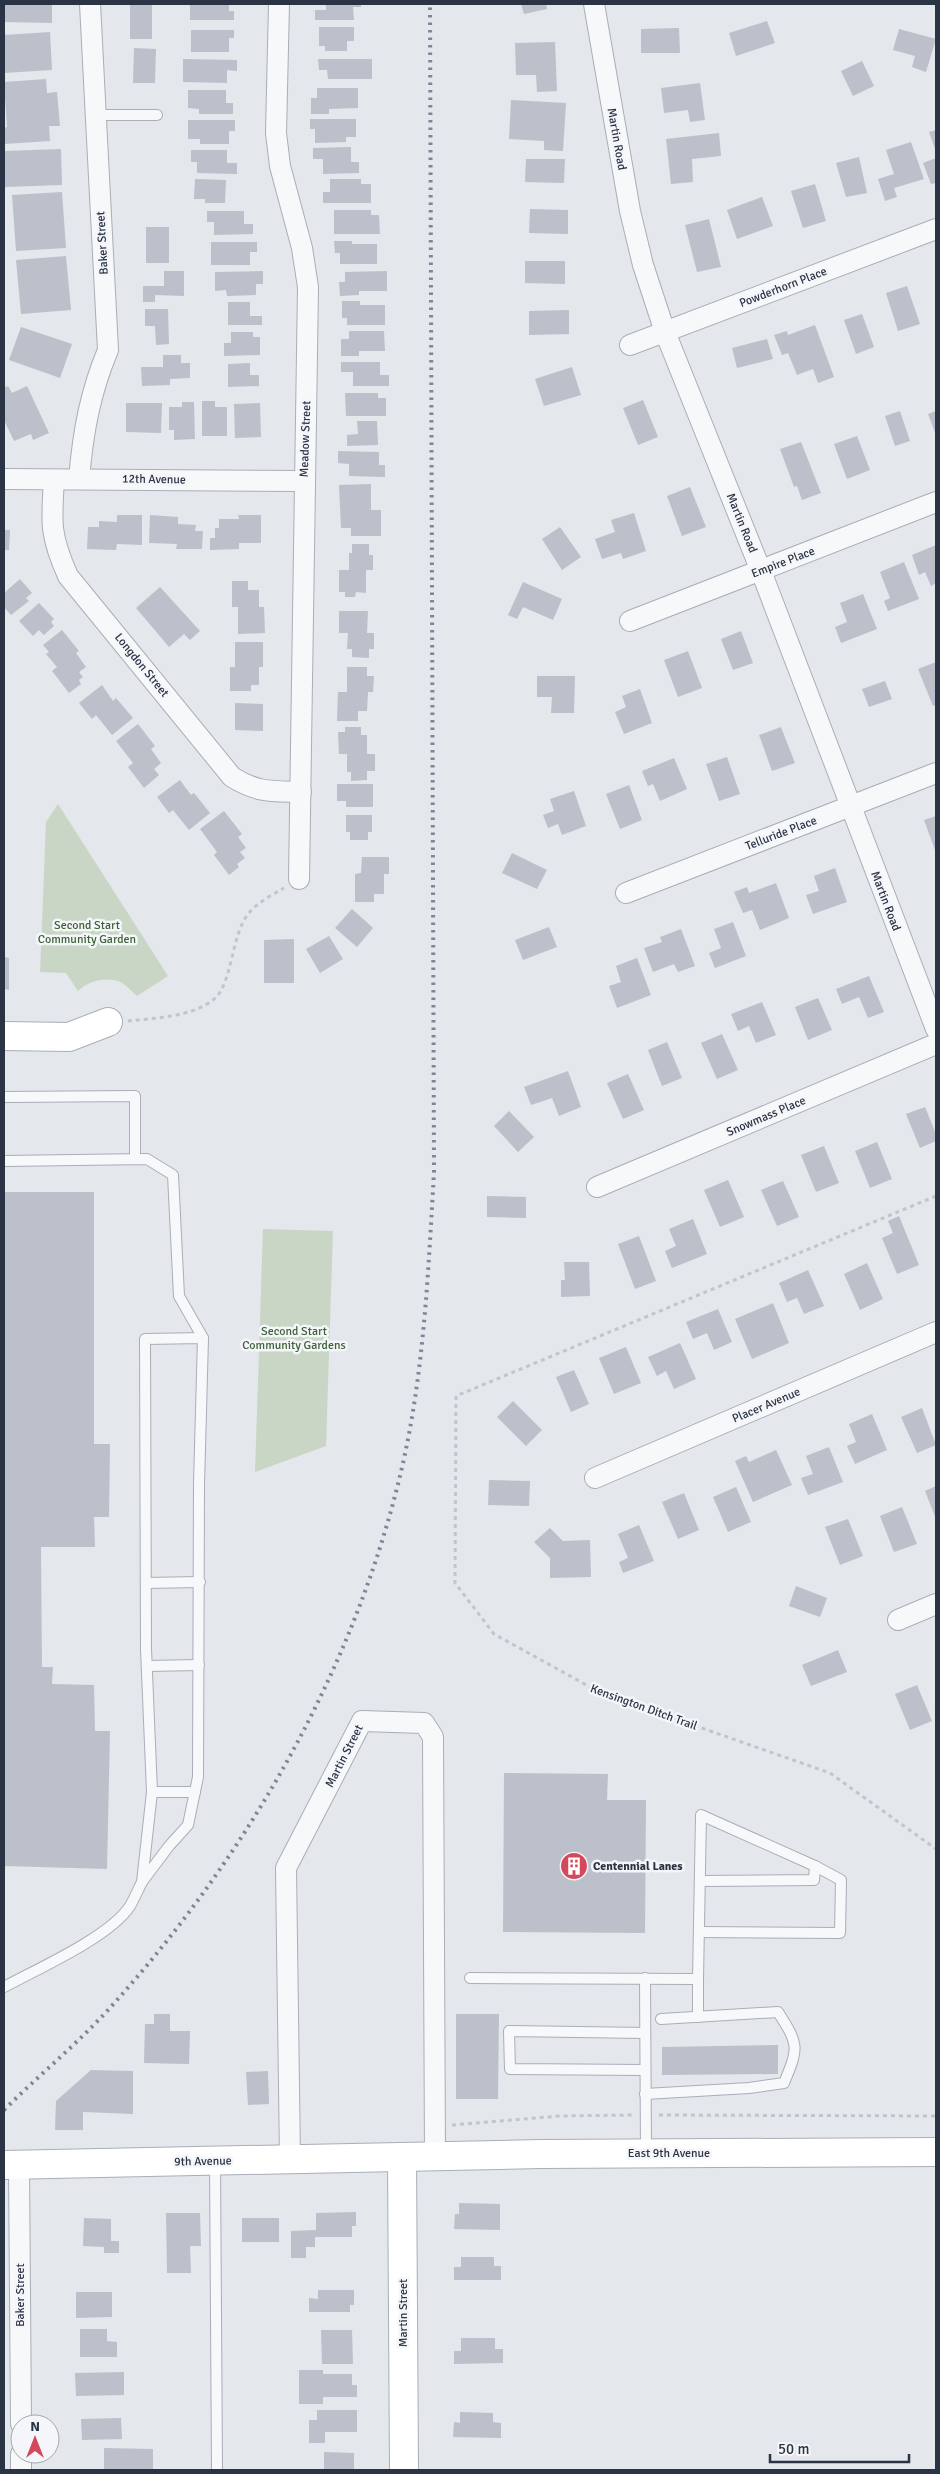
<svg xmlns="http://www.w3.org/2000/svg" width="940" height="2474" viewBox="0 0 940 2474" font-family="Signika,sans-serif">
<rect width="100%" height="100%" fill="#e4e7ec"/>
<g fill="#c9d6c5">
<path d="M58,804l110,172 -31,20c-5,-4 -12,-13 -19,-15 -14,-4 -30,0 -40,10l-12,-18 -26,-1 6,-150z"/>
<polygon points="263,1229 333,1231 326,1446 255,1472"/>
</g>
<g fill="#bbc0ca">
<polygon points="4,4 52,4 52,23 4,22"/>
<polygon points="190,4 229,4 229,11 234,11 234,20 190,20"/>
<polygon points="326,4 361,4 361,7 353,7 354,20 315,20 315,10 326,10"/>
<polygon points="521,4 546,4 547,9 524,14"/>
<rect x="130" y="5" width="22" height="34"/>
<polygon points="767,21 775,43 736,56 729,33"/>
<polygon points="319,27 354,27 354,41 347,41 347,51 325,51 325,46 319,46"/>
<polygon points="679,28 680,53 641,53 641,29"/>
<polygon points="899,29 936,39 926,72 912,67 915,56 893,50"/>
<polygon points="191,30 234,30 234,38 229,38 229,52 191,52"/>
<polygon points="50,32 52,70 4,73 4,35"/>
<polygon points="555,42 557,91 537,92 536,75 516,75 515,43"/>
<polygon points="134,48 156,49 155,83 133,83"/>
<polygon points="183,59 237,60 237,71 227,70 227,83 183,82"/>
<polygon points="318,59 372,59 372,79 328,79 327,70 319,70"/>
<polygon points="862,61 874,86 853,96 841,71"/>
<polygon points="46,79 47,93 57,92 60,126 49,126 50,141 4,144 4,128 7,127 4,82"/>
<polygon points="700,83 705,120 690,122 688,110 664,113 661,88"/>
<polygon points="317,88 358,88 358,108 329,109 329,114 311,114 311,98 317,98"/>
<polygon points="188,90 226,90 226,103 233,103 233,114 199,114 199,109 188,108"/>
<polygon points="511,100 566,103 563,151 544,150 544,141 509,139"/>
<polygon points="310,119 356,119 356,137 346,137 346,142 315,143 315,129 310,129"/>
<polygon points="188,120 235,120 235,131 229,131 229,144 200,144 200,139 188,139"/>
<polygon points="936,130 936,152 929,132"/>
<polygon points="719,133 721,156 692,159 693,182 671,184 666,139"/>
<polygon points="911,142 924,179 894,188 897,197 885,201 878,179 894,174 886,150"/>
<polygon points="351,147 351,162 359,162 359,173 323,174 323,159 313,159 313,148"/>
<polygon points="61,149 62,185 4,187 4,151"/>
<polygon points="191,150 227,150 227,163 237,163 237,174 197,173 197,162 191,162"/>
<polygon points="859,157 867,193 846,197 836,163"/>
<polygon points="936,158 936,183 931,184 923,163"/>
<polygon points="526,159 565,159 564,183 525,182"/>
<polygon points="195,179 226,180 225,203 205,203 205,199 194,199"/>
<polygon points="330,179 361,179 361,184 371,184 371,203 323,203 323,192 330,192"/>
<polygon points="815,184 826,221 803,228 791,191"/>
<polygon points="62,192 66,248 16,251 12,195"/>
<polygon points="762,197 773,226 737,239 727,210"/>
<polygon points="530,209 568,210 568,234 529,233"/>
<polygon points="334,210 371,210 371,215 379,215 380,234 334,234"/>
<polygon points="207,211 244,211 244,224 253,224 253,234 214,235 214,222 207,222"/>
<polygon points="709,219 721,267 697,272 685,225"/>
<rect x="146" y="227" width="23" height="36"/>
<polygon points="334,241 352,241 352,244 377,244 377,264 340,264 340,253 335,253"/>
<polygon points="211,242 257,242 257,252 250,252 250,265 211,265"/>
<polygon points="66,256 71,310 21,314 16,260"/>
<polygon points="525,261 565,261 565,284 525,283"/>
<polygon points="164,271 184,271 184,296 155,295 155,302 143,302 143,286 164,286"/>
<polygon points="263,271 263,284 256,284 256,295 227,296 226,290 215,291 215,272"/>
<polygon points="387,271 387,291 359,291 359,295 340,296 339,282 345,282 345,272"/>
<polygon points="907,286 920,324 898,331 886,293"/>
<polygon points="342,301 360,301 360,305 385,305 385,325 347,325 347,318 342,318"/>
<polygon points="228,302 250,302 250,316 262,316 262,325 228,325"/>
<polygon points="145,309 168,309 169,344 156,345 155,326 145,326"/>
<polygon points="569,310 569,334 529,335 529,311"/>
<polygon points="862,314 874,347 856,354 844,320"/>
<polygon points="815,325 834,377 818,383 813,369 797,375 788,353 782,355 774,335 787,331 788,335"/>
<polygon points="21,327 72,344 60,378 9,360"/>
<polygon points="349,331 384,331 385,351 359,351 359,356 341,356 341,339 349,339"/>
<polygon points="231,332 253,332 253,337 260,337 260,355 224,356 224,343 231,343"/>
<polygon points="767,339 773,359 737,368 732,348"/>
<polygon points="163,355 181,355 181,363 190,363 190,378 170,379 170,385 142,386 141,367 163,367"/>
<polygon points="341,362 380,362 380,375 389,375 389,386 353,386 353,372 341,372"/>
<polygon points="250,363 250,375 259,375 259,386 228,387 228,364"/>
<polygon points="572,367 581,395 544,406 535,379"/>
<polygon points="8,386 12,393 27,386 49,433 33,440 31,434 14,441 4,420 4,388"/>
<polygon points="345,393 378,393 378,398 386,398 386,416 346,416"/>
<polygon points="643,400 658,437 638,445 623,408"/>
<polygon points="202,401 215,401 215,407 227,407 227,436 202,436"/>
<polygon points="182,402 194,402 195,439 174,440 174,430 169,430 169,407 182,407"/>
<polygon points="126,403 162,403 161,433 126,432"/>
<polygon points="260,403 261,437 235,438 234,404"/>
<polygon points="900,411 910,441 895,446 885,416"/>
<polygon points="936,411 936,435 928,414"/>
<polygon points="357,421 377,421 378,445 347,446 347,435 358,434"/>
<polygon points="857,436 870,470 847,479 834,444"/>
<polygon points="801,442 821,493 802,500 797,486 794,487 780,449"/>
<polygon points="338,451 379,452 379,465 385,465 385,477 349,476 349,464 338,463"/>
<polygon points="371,484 371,510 381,510 381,536 351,536 351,528 341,528 339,485"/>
<polygon points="690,487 706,527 682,536 667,496"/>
<polygon points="634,513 646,551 623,559 621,553 602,559 595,539 615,532 611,520"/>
<polygon points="117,515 142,515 142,545 117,544 116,550 87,549 88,527 99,527 99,521 117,522"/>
<polygon points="150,515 178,517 178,524 196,525 195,531 203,531 202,549 176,549 177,544 149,543"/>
<polygon points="238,515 261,515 261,543 239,543 239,549 210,550 210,538 215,538 215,528 219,528 219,519 239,519"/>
<polygon points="560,527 581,557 562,570 542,539"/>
<polygon points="4,530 10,530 9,550 4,550"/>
<polygon points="352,544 369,544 369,555 373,555 373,570 366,570 366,593 356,592 355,597 345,597 345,592 339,592 339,570 349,570 349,553 352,553"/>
<polygon points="936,545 936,583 931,586 925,572 919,575 912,555"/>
<polygon points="904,562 919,599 888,611 884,601 890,598 880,572"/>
<polygon points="20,579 32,593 26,598 29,601 11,615 4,607 4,593"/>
<polygon points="232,581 248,581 248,590 259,590 259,607 264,607 265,633 238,634 238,607 232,607"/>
<polygon points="523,582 562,599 553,620 523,607 517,619 508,615"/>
<polygon points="160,587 200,631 190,640 184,634 169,647 136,608"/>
<polygon points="863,594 877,629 841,643 835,627 847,622 840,603"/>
<polygon points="39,603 54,619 51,622 54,626 44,635 39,630 33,636 19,621"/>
<polygon points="339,611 368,611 367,633 374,633 374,649 369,649 369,658 352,657 352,649 347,649 348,633 339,633"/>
<polygon points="62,630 79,651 76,653 86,667 79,672 83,677 79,680 81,684 69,693 52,671 57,667 46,654 49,652 43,645"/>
<polygon points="741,631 753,663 733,670 721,639"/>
<polygon points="235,642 263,642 263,667 259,667 259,685 251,685 251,691 230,691 230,667 235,667"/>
<polygon points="688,651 702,688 678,697 664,660"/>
<polygon points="936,662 936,705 933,706 918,669"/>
<polygon points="347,667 367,667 367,676 374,676 373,692 368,692 367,711 358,711 358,721 337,721 338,692 347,692"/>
<polygon points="537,676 575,676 574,713 551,713 552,697 537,697"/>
<polygon points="885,681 892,699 869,707 862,689"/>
<polygon points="102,685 113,701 116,698 133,718 112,735 96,715 92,719 79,703"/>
<polygon points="640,689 652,723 624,734 615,712 626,707 622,696"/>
<polygon points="235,703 263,704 263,731 235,730"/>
<polygon points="138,724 155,746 151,749 161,763 154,769 159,775 144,788 128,767 133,763 116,741"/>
<polygon points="345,727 361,727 361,735 367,735 367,754 375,754 375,771 367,771 367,780 351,781 351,772 347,772 347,754 339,754 338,732 345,732"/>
<polygon points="781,727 795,763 772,771 759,735"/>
<polygon points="727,757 740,794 719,801 706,764"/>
<polygon points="674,758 687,789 660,801 653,784 648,786 642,771"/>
<polygon points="180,780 191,795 194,793 210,813 189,830 173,810 169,813 157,797"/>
<polygon points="337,784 373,784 373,807 346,807 346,801 337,801"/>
<polygon points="629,785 642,820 620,829 606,794"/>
<polygon points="574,791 586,826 562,835 558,824 548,828 543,815 554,811 550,799"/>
<polygon points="224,811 242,834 238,837 246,848 240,852 245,858 237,864 239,867 229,875 214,855 217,852 200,829"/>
<polygon points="346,815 372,815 372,832 368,832 368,840 350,840 350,832 346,832"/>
<polygon points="936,816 936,853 924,820"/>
<polygon points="512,853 547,870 537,889 502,873"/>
<polygon points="362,857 389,857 389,874 384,874 384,894 374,894 374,902 355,902 355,874 361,873"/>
<polygon points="835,868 847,902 813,914 806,895 819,891 814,876"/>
<polygon points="776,883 789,918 760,930 752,910 743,913 734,892 747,887 749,893"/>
<polygon points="352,909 373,928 357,947 335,928"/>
<polygon points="733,922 746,956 715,968 709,953 721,948 714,929"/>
<polygon points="549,927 557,947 523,960 515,940"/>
<polygon points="681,929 695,966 678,972 674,964 653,972 644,948 662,942 660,937"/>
<polygon points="329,936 343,959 320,973 306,949"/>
<polygon points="294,939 294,983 264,983 264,940"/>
<polygon points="4,957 9,958 9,990 4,989"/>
<polygon points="637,958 651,995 617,1008 609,986 621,982 616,966"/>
<polygon points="869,976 884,1012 868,1018 859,997 842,1004 836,989"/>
<polygon points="818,998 832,1030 808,1040 795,1007"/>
<polygon points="762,1002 776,1035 756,1043 749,1026 738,1031 731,1014"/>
<polygon points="722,1034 738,1070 717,1079 701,1043"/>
<polygon points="667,1042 682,1078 662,1086 648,1050"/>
<polygon points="568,1071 581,1107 559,1116 552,1098 531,1105 524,1087"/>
<polygon points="628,1074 644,1110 623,1119 607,1083"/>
<polygon points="925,1107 936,1134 936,1141 920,1148 906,1114"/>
<polygon points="509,1111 534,1137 518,1152 494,1126"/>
<polygon points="877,1142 892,1179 870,1188 855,1151"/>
<polygon points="824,1146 839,1183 816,1192 801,1155"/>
<polygon points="728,1180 744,1217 720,1227 704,1190"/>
<polygon points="783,1181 799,1217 777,1226 761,1190"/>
<polygon points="4,1192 94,1192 94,1444 110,1444 109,1517 94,1517 95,1547 41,1547 42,1667 53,1667 52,1684 94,1685 95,1731 110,1731 107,1869 4,1866"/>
<polygon points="487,1196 526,1197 526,1218 487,1217"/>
<polygon points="899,1216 919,1265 897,1274 882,1238 893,1233 888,1221"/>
<polygon points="693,1219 707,1254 672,1268 665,1251 676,1246 669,1229"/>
<polygon points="639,1236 656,1281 635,1289 618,1244"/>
<polygon points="564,1262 589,1262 590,1296 561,1297 561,1280 565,1280"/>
<polygon points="867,1263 883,1299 860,1310 844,1274"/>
<polygon points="808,1270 824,1306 804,1314 797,1298 787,1302 779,1283"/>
<polygon points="773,1303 789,1343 752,1359 735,1319"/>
<polygon points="718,1309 732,1342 714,1350 707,1333 693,1339 686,1322"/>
<polygon points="680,1343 696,1379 674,1389 666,1371 657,1376 648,1357"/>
<polygon points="626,1347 641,1383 614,1394 599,1358"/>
<polygon points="574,1370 589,1404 571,1412 556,1377"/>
<polygon points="513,1401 542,1430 526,1446 497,1417"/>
<polygon points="922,1408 936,1445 917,1453 901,1417"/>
<polygon points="872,1414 887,1450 855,1464 847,1446 856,1442 849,1424"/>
<polygon points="829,1447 843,1482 808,1495 801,1478 813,1474 806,1456"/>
<polygon points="776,1450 792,1485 753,1502 735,1461 746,1456 749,1462"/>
<polygon points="489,1480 530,1481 529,1506 488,1505"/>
<polygon points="936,1486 936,1519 925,1491"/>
<polygon points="736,1487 751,1522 728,1532 713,1497"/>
<polygon points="684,1493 699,1530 678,1539 662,1502"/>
<polygon points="902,1507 917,1544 894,1552 880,1516"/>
<polygon points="848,1519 863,1556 840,1565 825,1527"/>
<polygon points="639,1525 654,1561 623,1573 619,1562 628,1558 618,1534"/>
<polygon points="550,1528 563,1541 590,1540 591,1577 550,1578 550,1558 534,1542"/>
<polygon points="796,1586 827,1598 820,1617 789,1606"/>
<polygon points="838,1650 847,1672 811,1686 802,1665"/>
<polygon points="917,1685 932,1721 910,1730 895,1694"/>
<polygon points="504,1773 608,1774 607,1800 646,1800 645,1933 503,1932"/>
<polygon points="154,2014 170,2014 170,2031 190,2031 189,2064 144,2063 145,2024 154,2024"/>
<polygon points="456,2014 499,2014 498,2099 456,2099"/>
<polygon points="778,2045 778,2074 662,2075 662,2047"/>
<polygon points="91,2070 133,2071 133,2114 83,2112 83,2130 55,2130 56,2101"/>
<polygon points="268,2071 269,2104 248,2105 246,2072"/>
<polygon points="459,2203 500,2204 500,2230 454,2229 455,2214 459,2214"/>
<polygon points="356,2212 356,2226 352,2226 352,2237 315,2237 315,2247 306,2247 306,2258 291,2258 291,2231 316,2230 316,2213"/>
<polygon points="166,2213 200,2213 201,2246 190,2246 191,2273 167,2273"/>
<polygon points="84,2218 111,2219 111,2241 119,2241 119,2253 104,2253 104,2247 83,2246"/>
<rect x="242" y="2218" width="37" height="24"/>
<polygon points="461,2257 494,2257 494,2266 501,2266 501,2280 454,2280 454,2267 461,2267"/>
<polygon points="318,2290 354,2290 354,2305 350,2305 350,2312 309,2312 309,2298 318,2299"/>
<polygon points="76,2292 112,2292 112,2317 76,2318"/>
<polygon points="80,2329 107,2329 107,2341 117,2342 117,2357 80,2357"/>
<polygon points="321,2330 352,2330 353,2364 322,2364"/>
<polygon points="461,2338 495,2338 495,2349 503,2349 503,2363 454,2364 454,2351 461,2351"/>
<polygon points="299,2370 323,2370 323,2374 352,2374 352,2385 357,2385 357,2397 323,2397 323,2404 299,2404"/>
<polygon points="124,2372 124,2395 76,2396 75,2373"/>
<polygon points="317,2410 357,2410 357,2432 325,2432 325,2443 309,2443 309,2420 317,2420"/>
<polygon points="460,2412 493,2413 493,2422 501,2423 501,2438 453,2437 454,2422 460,2423"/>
<polygon points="121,2418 122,2439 82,2440 81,2419"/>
<polygon points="104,2448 153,2449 153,2470 104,2470"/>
<polygon points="324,2452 354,2453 354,2470 324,2470"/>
</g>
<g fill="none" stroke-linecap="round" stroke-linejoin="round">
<g stroke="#a9aeb7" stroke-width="12">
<g id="lane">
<polyline points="96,115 157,115"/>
<polyline points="4,1097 135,1096 135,1159"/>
<polyline points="4,1161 147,1159 173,1175 179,1296 203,1338"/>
<polygon points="203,1338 199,1484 198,1777 188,1825 169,1846 142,1882 152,1792 146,1649 145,1339"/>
<polyline points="146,1583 200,1582"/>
<polyline points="147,1666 199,1665"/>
<polyline points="152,1792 195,1792"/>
<polyline points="699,1932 840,1933 841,1880 815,1866"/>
<polyline points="470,1978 698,1979 701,1815 815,1866 814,1880 700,1881"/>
<polyline points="645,1978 646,2152"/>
<polyline points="698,1979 698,2017"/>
<path d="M4,1987c33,-18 106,-50 126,-81 4,-7 8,-16 12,-24"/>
<polyline points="645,2033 509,2031 510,2069 645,2070"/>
<path d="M645,2094l104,-6 35,-5c15,-36 15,-38 -6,-71l-117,7"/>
<polyline points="215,2161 217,2470"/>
</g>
</g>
<g stroke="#a9aeb7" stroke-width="22">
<g id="street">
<polyline points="279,4 276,133 280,166 302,248 308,287 299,879"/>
<polyline points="594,4 630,211 643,265 665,332 761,571 936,1029"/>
<polyline points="630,345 936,229"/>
<polyline points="4,479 303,481"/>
<path d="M79,479c4,-47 11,-86 29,-129l-18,-346"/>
<path d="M54,480c-3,43 -4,56 14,96l164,201c26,16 39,14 69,15"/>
<polyline points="630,621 936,502"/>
<polyline points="626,893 936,773"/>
<polyline points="597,1187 936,1044"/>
<polyline points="595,1478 936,1332"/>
<polyline points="898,1620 936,1604"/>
<polyline points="290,2159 286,1868 362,1721 424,1723 433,1737 435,2156"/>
<polyline points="19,2166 21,2424"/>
<polyline points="21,2454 21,2470"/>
</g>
</g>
<g stroke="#a9aeb7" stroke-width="30">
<g id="secondary">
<polyline points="4,1036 69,1037 108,1022"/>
<polyline points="402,2157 404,2470"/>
<polyline points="4,2165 541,2154 936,2152"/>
</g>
</g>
<g stroke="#c2c5cb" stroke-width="3" stroke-dasharray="4 4" stroke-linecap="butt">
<path d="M128,1021c27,-3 63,-4 85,-21 20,-15 18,-67 36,-87 9,-11 23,-18 35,-25"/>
<polyline points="936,1196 456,1396 455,1583 494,1634 599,1692 830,1773 936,1849"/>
<polyline points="659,2115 936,2116"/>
<polyline points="452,2125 560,2116 633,2115"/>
</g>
<use href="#lane" stroke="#f7f8fa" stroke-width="10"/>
<use href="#street" stroke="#f7f8fa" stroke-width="20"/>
<use href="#secondary" stroke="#fff" stroke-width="28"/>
<path stroke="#7d8696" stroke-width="4" stroke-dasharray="2.5 5" stroke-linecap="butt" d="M4,2110c34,-34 71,-64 104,-100 135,-148 243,-334 291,-530 25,-101 29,-205 35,-308l-4,-1168"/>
</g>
<defs>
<g id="building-disc" transform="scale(1.4375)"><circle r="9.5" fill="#d1495b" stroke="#f4f6f9"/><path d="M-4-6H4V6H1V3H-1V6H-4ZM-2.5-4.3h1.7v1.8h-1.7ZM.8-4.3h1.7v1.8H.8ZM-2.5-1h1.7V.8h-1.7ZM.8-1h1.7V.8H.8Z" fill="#fff"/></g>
</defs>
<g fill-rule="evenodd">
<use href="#building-disc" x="574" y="1866"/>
</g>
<g text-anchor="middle" stroke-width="5" stroke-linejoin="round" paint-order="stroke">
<g font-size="12" fill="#2b3445" stroke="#f4f6f9">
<text transform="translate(617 139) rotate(80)" y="4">Martin Road</text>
<text transform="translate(102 243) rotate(-93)" y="4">Baker Street</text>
<text transform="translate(783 287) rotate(-21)" y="4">Powderhorn Place</text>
<text transform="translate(305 439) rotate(-88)" y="4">Meadow Street</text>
<text transform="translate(154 479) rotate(1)" y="4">12th Avenue</text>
<text transform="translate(742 523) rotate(68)" y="4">Martin Road</text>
<text transform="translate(783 562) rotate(-21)" y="4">Empire Place</text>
<text transform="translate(142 665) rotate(51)" y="4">Longdon Street</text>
<text transform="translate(781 833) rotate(-21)" y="4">Telluride Place</text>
<text transform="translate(886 901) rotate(69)" y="4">Martin Road</text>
<text transform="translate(766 1116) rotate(-23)" y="4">Snowmass Place</text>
<text transform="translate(766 1405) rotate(-23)" y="4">Placer Avenue</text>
<text transform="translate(644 1707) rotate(20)" y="4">Kensington Ditch Trail</text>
<text transform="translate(344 1756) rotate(-63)" y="4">Martin Street</text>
<text x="669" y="2157">East 9th Avenue</text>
<text transform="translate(203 2161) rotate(-1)" y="4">9th Avenue</text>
<text transform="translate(20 2295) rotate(-90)" y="4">Baker Street</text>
<text transform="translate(403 2313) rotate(-90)" y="4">Martin Street</text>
</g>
<g font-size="12" fill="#3f6138" stroke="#f4f6f9">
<text x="87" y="929">Second Start<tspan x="87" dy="14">Community Garden</tspan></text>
<text x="294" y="1335">Second Start<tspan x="294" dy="14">Community Gardens</tspan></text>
</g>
<g font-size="12" font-weight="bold" fill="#2b3445" stroke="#f4f6f9" text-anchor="start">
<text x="593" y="1870">Centennial Lanes</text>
</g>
</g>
<rect width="940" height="2474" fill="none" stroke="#2b3445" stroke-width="10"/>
<g transform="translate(35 2439)"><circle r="24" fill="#f4f6f9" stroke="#a4a8b1"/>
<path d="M0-4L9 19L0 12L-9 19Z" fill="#d1495b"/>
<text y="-8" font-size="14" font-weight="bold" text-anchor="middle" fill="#2b3445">N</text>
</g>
<path d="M770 2454v8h139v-8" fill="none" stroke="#2b3445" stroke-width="2.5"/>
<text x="778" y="2454" font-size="15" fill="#2b3445" stroke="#f4f6f9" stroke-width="4" paint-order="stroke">50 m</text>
</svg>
